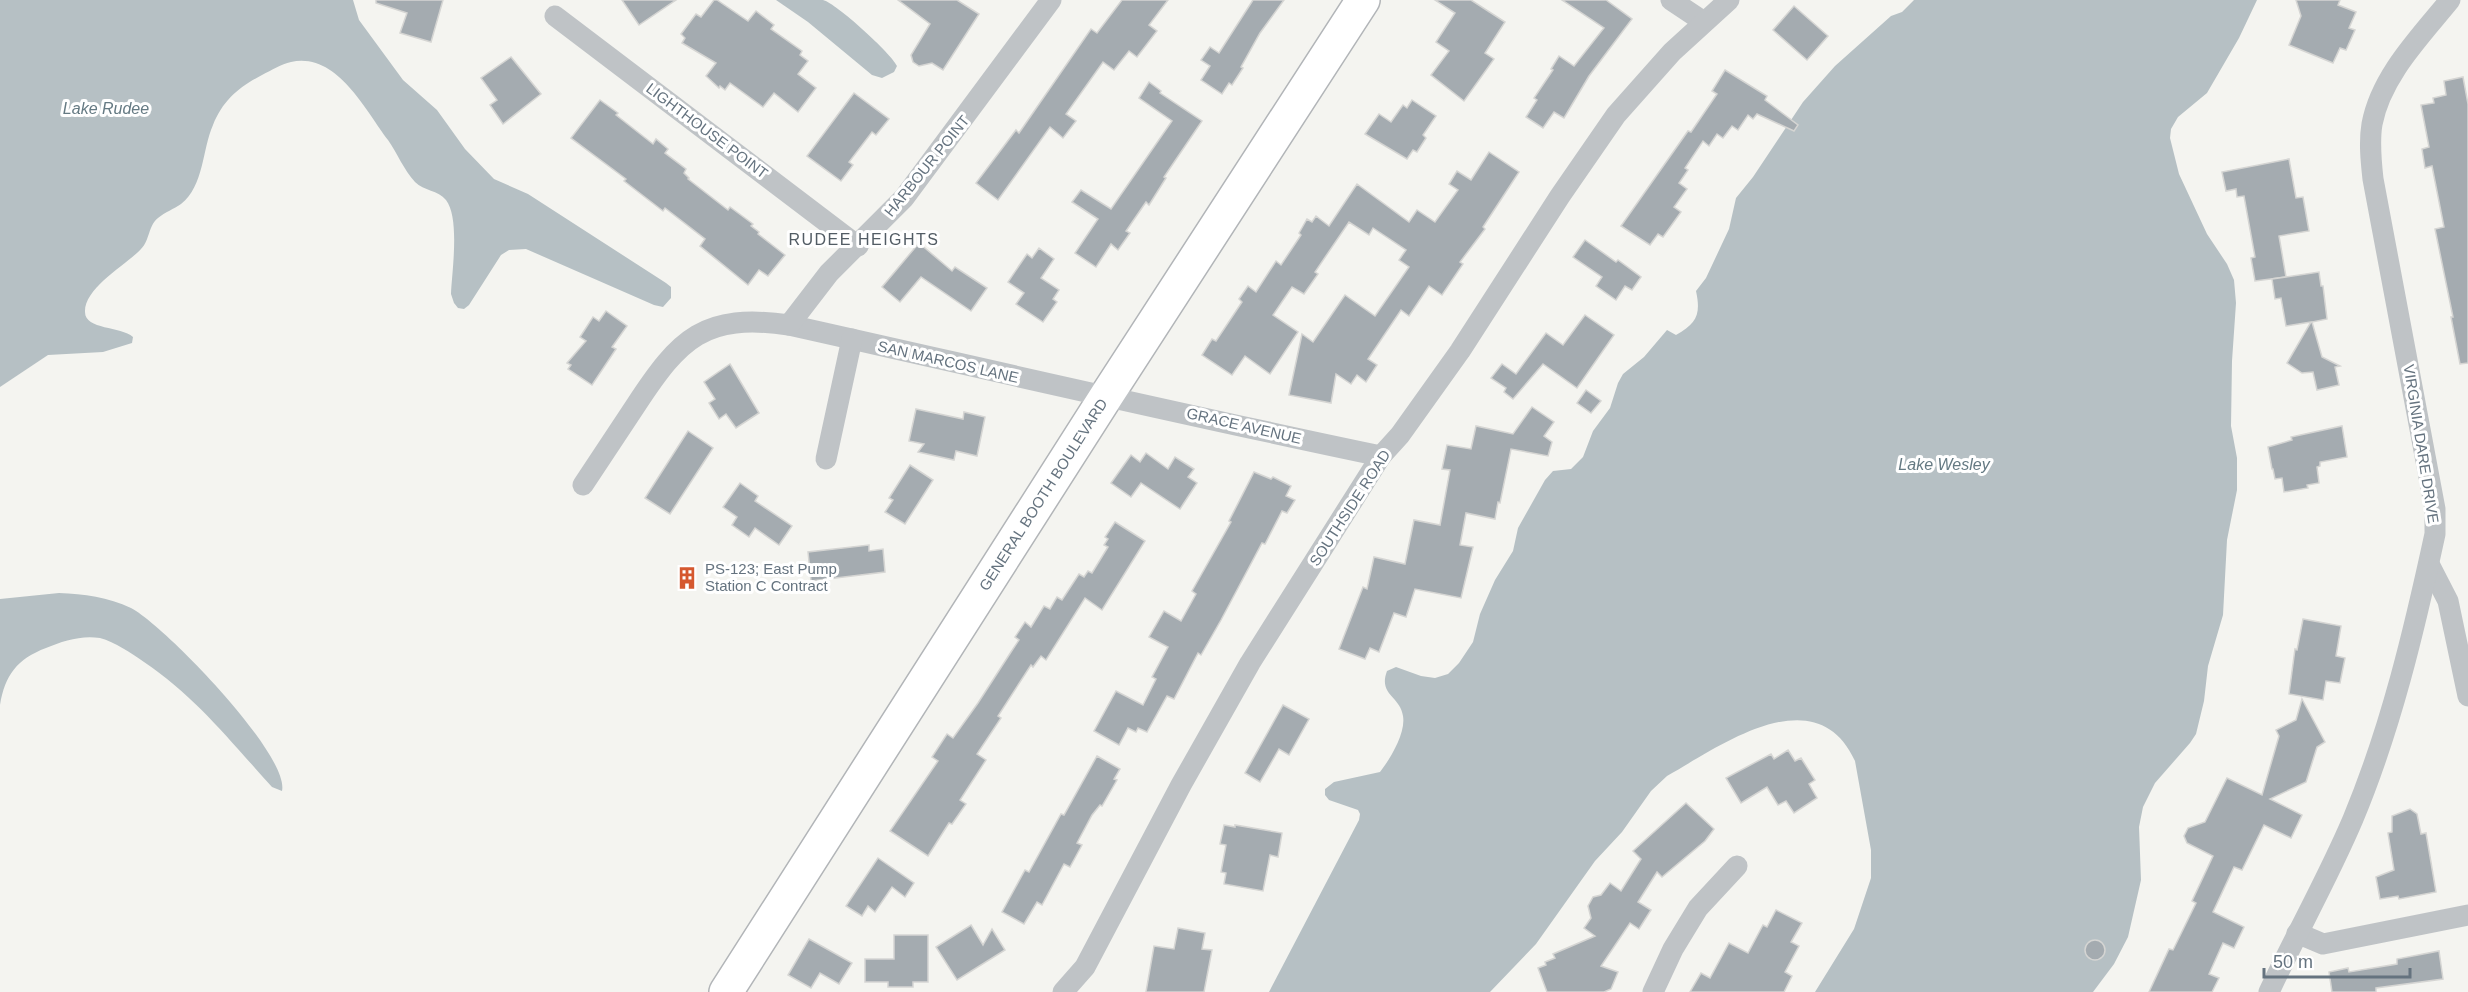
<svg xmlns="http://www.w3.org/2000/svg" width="2468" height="992" viewBox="0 0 2468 992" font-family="Helvetica,sans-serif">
<rect width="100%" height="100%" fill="#f4f4f0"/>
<g fill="#b6c0c4">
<path d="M0,0h353l6,20 44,60 34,30 28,39 29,30 34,15 138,89 5,4v11l-8,9 -9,-2 -128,-56 -17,1 -8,5 -32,50 -5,4 -6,-1 -4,-5 -3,-9c1,-23 9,-76 -5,-94 -8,-10 -22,-9 -31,-18 -11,-12 -18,-29 -27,-42 -23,-30 -51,-88 -97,-78 -10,2 -19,8 -29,13 -23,12 -39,25 -49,50 -11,25 -9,61 -32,79 -7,5 -16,8 -23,14 -10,8 -8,22 -17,31 -15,16 -57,39 -56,63 0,18 36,14 48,25l-1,6 -29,9 -55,3 -48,32z"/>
<path d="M776,0c13,0 36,0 47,0 13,3 69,54 74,66l-3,6 -12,6 -10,-3 -64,-53z"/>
<path d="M1914,0h343l-18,38 -32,55 -29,24 -7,12 -1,9 9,36 28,60 20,30 7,16 2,23 -4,58 -1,65 6,32v32l-10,50 -4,75 -15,51 -4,35 -8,33 -6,9 -35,40 -12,24 -4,20 2,53 -13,57 -14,27 -21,28h-278l39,-63 17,-51v-28l-16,-89c-39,-86 -136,-14 -188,15l-16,15 -29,41 -27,29 -59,83 -46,48h-221l90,-172 1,-6 -2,-4 -29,-10 -4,-5v-6l9,-7 46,-10c10,-13 26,-39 23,-56 -3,-20 -25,-21 -16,-45l9,-4 25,9 14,2 13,-4 11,-11 14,-21 7,-28 15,-34 18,-29 5,-23 27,-48 8,-9 18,-2 12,-12 10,-26 17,-23 8,-25 5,-9 21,-17 23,-27 9,5c21,-12 25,-21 20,-44l10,-13 23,-49 7,-31 17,-21 50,-75 32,-36 56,-50 11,-4z"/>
<path d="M59,593c25,1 49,4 72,15 33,17 159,147 151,183l-10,-4c-42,-46 -76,-90 -128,-125 -13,-9 -29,-20 -44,-24 -19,-3 -37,3 -54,10 -29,11 -41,27 -46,57v-106z"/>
</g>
<g fill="#a4abb0" stroke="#d5d5d3" stroke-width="1.5">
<polygon points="376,0 443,0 431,42 400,33 407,13 376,3"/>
<polygon points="622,0 676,0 639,25"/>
<polygon points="714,0 717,0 748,21 756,11 774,25 771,29 802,51 800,55 808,61 798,74 816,88 798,112 774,93 763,107 730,83 725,90 720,86 719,88 706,76 716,63 682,43 685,38 681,34 696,14 701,17"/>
<polygon points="898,0 957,0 979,14 943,70 932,63 919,66 913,62 911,55 930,24"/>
<polygon points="1122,0 1168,0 1149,25 1157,31 1137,57 1129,51 1114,70 1103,62 1066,114 1076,121 1063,138 1050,127 998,200 976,183 1016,130 1019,133 1091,29 1097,33"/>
<polygon points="1253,0 1284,0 1260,33 1241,67 1243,68 1232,85 1229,83 1222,94 1201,80 1210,66 1201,60 1210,47 1219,53"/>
<polygon points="1435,0 1471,0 1505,22 1485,53 1494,59 1464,101 1431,75 1449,51 1436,42 1455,13"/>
<polygon points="1562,0 1606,0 1632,19 1589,76 1564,118 1554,112 1543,128 1526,117 1537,100 1534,98 1553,70 1551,69 1559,56 1574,66 1604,28"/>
<polygon points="2296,0 2340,0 2338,5 2356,12 2349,28 2355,30 2346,50 2340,48 2333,63 2289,45 2301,16"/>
<polygon points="1794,6 1828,36 1807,60 1773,30"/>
<polygon points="511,57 541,94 503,124 490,105 497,100 481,78"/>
<polygon points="1725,70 1767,96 1765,100 1798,125 1794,131 1757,114 1753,119 1748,115 1738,130 1732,126 1723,138 1717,134 1709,146 1703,141 1685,168 1688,170 1679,183 1687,189 1674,207 1681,212 1663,237 1658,234 1650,245 1621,226 1688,131 1691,132 1717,94 1712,91"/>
<polygon points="2463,77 2468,104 2468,363 2460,364 2451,317 2453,317 2435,229 2444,227 2432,166 2425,168 2422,149 2429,147 2421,105 2434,103 2433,98 2446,95 2444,81"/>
<polygon points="1149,82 1161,91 1160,93 1202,121 1164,177 1166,178 1149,205 1146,202 1126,231 1130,233 1118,250 1111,244 1096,267 1075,253 1098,219 1072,202 1081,190 1111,209 1172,121 1139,98"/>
<polygon points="854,93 889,119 876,135 872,132 849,162 853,165 841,181 807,156"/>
<polygon points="600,100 618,113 616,115 653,144 656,139 668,149 665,153 686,169 684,173 689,178 688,179 728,210 730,207 753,224 751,226 759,232 758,234 785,255 768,276 759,270 748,285 700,246 705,239 665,208 663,211 624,181 626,179 571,138"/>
<polygon points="1412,100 1436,116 1423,135 1426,138 1417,152 1413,150 1407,159 1365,134 1379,114 1391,122 1403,105 1407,108"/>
<polygon points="1489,152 1519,172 1483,227 1485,229 1460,262 1463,264 1442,295 1429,286 1409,316 1401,310 1368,359 1377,365 1366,382 1357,375 1351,384 1336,374 1331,403 1289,395 1302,334 1313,342 1345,295 1375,316 1409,267 1399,260 1406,250 1373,228 1369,235 1349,222 1315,272 1318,274 1304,294 1292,287 1273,315 1298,332 1270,374 1245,356 1232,375 1202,355 1212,339 1216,341 1242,302 1239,299 1248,286 1256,292 1276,261 1281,265 1301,235 1299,233 1307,219 1312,222 1316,216 1329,226 1357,184 1409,222 1417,210 1435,222 1458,190 1449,184 1457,171 1471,180"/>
<polygon points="2289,159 2296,198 2303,197 2309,231 2279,236 2286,277 2255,281 2251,258 2255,257 2244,196 2237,197 2236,189 2226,191 2222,172"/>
<polygon points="1585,240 1616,262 1618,260 1641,277 1632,290 1625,286 1616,300 1596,286 1602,277 1573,257"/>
<polygon points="919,243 952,271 955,267 987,288 971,311 921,277 900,302 882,287"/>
<polygon points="1039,248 1054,259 1041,278 1059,290 1053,299 1057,302 1043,322 1016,304 1024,293 1008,282 1027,254 1032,258"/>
<polygon points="2319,272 2321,286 2323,286 2327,319 2312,322 2322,357 2340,366 2335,367 2339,385 2317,390 2313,372 2302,373 2287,363 2311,322 2286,326 2281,298 2275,299 2272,279"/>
<polygon points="606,311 627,326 612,347 616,349 592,385 568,369 571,365 567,363 586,341 580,337 593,317 599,321"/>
<polygon points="1585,315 1614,335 1577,388 1543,364 1513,399 1504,392 1506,388 1491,378 1502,364 1516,374 1546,333 1563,345"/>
<polygon points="730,364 759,413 736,428 726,414 719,419 709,403 715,399 704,382"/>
<polygon points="1586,390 1601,401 1591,413 1577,403"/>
<polygon points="1532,407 1554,422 1544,436 1552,442 1548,456 1511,449 1500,503 1498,502 1495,519 1466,513 1460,545 1473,547 1461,598 1415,589 1406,617 1394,613 1379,652 1370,648 1365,659 1339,649 1363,587 1367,589 1374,557 1405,564 1414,520 1440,525 1450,470 1442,469 1447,445 1471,449 1476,426 1513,434"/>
<polygon points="916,409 963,419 964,412 985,417 977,456 956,451 954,460 918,452 924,444 909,441"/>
<polygon points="2342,426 2347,457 2320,462 2320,466 2317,467 2319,483 2307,485 2308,488 2284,492 2282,478 2275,479 2273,469 2272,469 2268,447 2292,440 2291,437"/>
<polygon points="688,431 713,448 670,514 645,498"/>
<polygon points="1146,453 1168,469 1175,457 1194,469 1188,477 1197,483 1180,509 1141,483 1131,497 1111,483 1131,455 1140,462"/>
<polygon points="910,465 933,480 905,524 885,512 893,500 889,498"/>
<polygon points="1254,472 1271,479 1273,477 1291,486 1286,496 1295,500 1287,513 1282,511 1265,544 1262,543 1221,620 1201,655 1198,653 1174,699 1167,696 1147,732 1138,728 1136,732 1128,728 1119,745 1094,731 1116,691 1143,705 1156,679 1152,677 1168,647 1149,637 1164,611 1181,621 1196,594 1192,591 1231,522 1229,521"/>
<polygon points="740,483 758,496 755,501 792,526 779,545 755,528 749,537 732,525 737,517 723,507"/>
<polygon points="1115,522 1145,541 1102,610 1085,598 1046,660 1041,656 1033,667 1031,665 998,716 1001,718 977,754 986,760 960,800 966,804 952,824 949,823 928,856 890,831 938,761 932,757 947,734 953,738 978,703 1011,652 1019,640 1015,637 1025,622 1031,627 1044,606 1050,609 1057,597 1062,600 1079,574 1084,577 1088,571 1092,573 1108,547 1104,545 1108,539 1105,537"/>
<polygon points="869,545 869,551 883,549 885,572 811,581 808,552"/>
<polygon points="2303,619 2341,626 2336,656 2345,658 2340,683 2326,681 2323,700 2289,694 2295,649 2297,650"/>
<polygon points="2302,699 2325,742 2317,747 2306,782 2270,799 2302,815 2291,838 2264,825 2242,870 2234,867 2213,912 2244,927 2234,948 2223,943 2209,974 2219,978 2212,992 2149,992 2169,949 2173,950 2196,903 2192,901 2213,856 2187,843 2184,836 2188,828 2205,822 2227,778 2262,795 2279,736 2276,730 2296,720"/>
<polygon points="1283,705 1309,719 1289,755 1279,749 1260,782 1245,773"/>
<polygon points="1788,750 1795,761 1801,758 1815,780 1809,784 1817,798 1794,813 1786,801 1778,805 1767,787 1741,803 1726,778 1771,754 1774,759"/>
<polygon points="1097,756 1120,769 1114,779 1117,780 1102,806 1100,805 1092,815 1077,843 1082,845 1070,867 1064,864 1042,905 1037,902 1024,924 1002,912 1025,870 1029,872 1061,814 1064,815"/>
<polygon points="1686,803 1714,829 1705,841 1662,877 1657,872 1638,902 1651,910 1639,929 1630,923 1601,966 1618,972 1611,989 1604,992 1547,992 1538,968 1546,965 1545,962 1555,958 1553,954 1595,936 1584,928 1591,918 1588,906 1593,897 1601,895 1610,883 1621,891 1641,859 1633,851"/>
<polygon points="2410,809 2417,814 2421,834 2426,833 2436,892 2399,899 2398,896 2380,899 2376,877 2394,870 2388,833 2392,832 2392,816"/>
<polygon points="1224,825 1235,827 1235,825 1282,833 1278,857 1270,855 1263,891 1224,884 1226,873 1221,872 1226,845 1220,844"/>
<polygon points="878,858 914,883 905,897 892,887 875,912 868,906 862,916 846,906"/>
<polygon points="1776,910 1802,923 1791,942 1799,946 1785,972 1792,976 1784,992 1690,992 1701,973 1710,978 1729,943 1748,953 1763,925 1767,927"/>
<polygon points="971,925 983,945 992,929 1005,950 957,980 936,947"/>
<polygon points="1178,928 1205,933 1202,949 1212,950 1204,992 1146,992 1154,946 1174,949"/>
<polygon points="894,935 928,935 928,982 913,982 913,987 888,987 888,982 865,982 865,959 894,959"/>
<polygon points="809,939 852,963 839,984 820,973 811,988 788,975"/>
<circle cx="2095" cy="950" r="10"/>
<polygon points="2439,951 2443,979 2376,988 2376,992 2332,992 2329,972 2348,968 2349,972 2397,964 2397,959"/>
</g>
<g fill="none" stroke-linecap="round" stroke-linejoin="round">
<g stroke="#b2b5b8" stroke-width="36">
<g id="trunk">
<path id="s1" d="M726,992l381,-597 256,-395"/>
</g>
</g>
<g stroke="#bfc3c6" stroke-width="21">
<polyline points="1671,0 1704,22"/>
<polyline points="555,16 858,246"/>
<path d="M789,325c197,44 394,90 592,131"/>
<polyline points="826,459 852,339"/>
<path d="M583,485c18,-27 35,-53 53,-80 44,-67 68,-92 153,-80l40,-52 75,-75 147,-198"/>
<polyline points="2429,564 2448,601 2468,696"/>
<polyline points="2297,933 2323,944 2468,915"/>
<polyline points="1063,992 1085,967 1181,785 1250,663 1381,456 1400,435 1460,351 1560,196 1616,115 1672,52 1729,0"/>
<polyline points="1653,992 1673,949 1698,908 1737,866"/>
<path d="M2269,992c27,-58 59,-114 84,-173 38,-91 61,-188 82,-285v-25l-62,-330c-2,-18 -4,-37 -1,-55 9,-48 48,-87 78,-124"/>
</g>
<use href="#trunk" stroke="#fff" stroke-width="33"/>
</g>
<defs>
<g id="building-bare" transform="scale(1.8)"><path d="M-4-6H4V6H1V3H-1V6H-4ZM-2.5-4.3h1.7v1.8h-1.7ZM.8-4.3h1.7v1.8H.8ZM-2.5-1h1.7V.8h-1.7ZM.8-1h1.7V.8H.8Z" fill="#d5582f" stroke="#fff" stroke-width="2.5" paint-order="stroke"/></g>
</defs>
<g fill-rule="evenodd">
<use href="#building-bare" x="687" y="578"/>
</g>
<g text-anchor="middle" stroke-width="6" stroke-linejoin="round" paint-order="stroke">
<g font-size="15" fill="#65737f" stroke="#fff">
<text transform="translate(707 131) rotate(37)" y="5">LIGHTHOUSE POINT</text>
<text transform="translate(927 166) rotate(-51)" y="5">HARBOUR POINT</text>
<text transform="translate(948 362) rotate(13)" y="5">SAN MARCOS LANE</text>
<text transform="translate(1244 426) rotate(13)" y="5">GRACE AVENUE</text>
<text transform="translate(2421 444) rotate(81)" y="5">VIRGINIA DARE DRIVE</text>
<text dy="5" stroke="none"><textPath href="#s1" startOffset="590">GENERAL BOOTH BOULEVARD</textPath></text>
<text transform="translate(1350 508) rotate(-57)" y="5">SOUTHSIDE ROAD</text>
</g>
<g font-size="15" fill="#65737f" stroke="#fff" text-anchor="start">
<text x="705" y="574">PS-123; East Pump<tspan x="705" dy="17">Station C Contract</tspan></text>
</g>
<g font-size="16" font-style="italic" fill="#657a83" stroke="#fff">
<text x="106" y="114">Lake Rudee</text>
<text x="1944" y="470">Lake Wesley</text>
</g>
<g font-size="16" letter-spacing="1.5" fill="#525c64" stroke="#fff">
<text x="864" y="245">RUDEE HEIGHTS</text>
</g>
</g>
<path d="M2264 968v9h146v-9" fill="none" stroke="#65737f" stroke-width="3"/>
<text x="2273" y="968" font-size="18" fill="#65737f" stroke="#ffffff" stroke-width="4.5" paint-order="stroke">50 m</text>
</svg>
